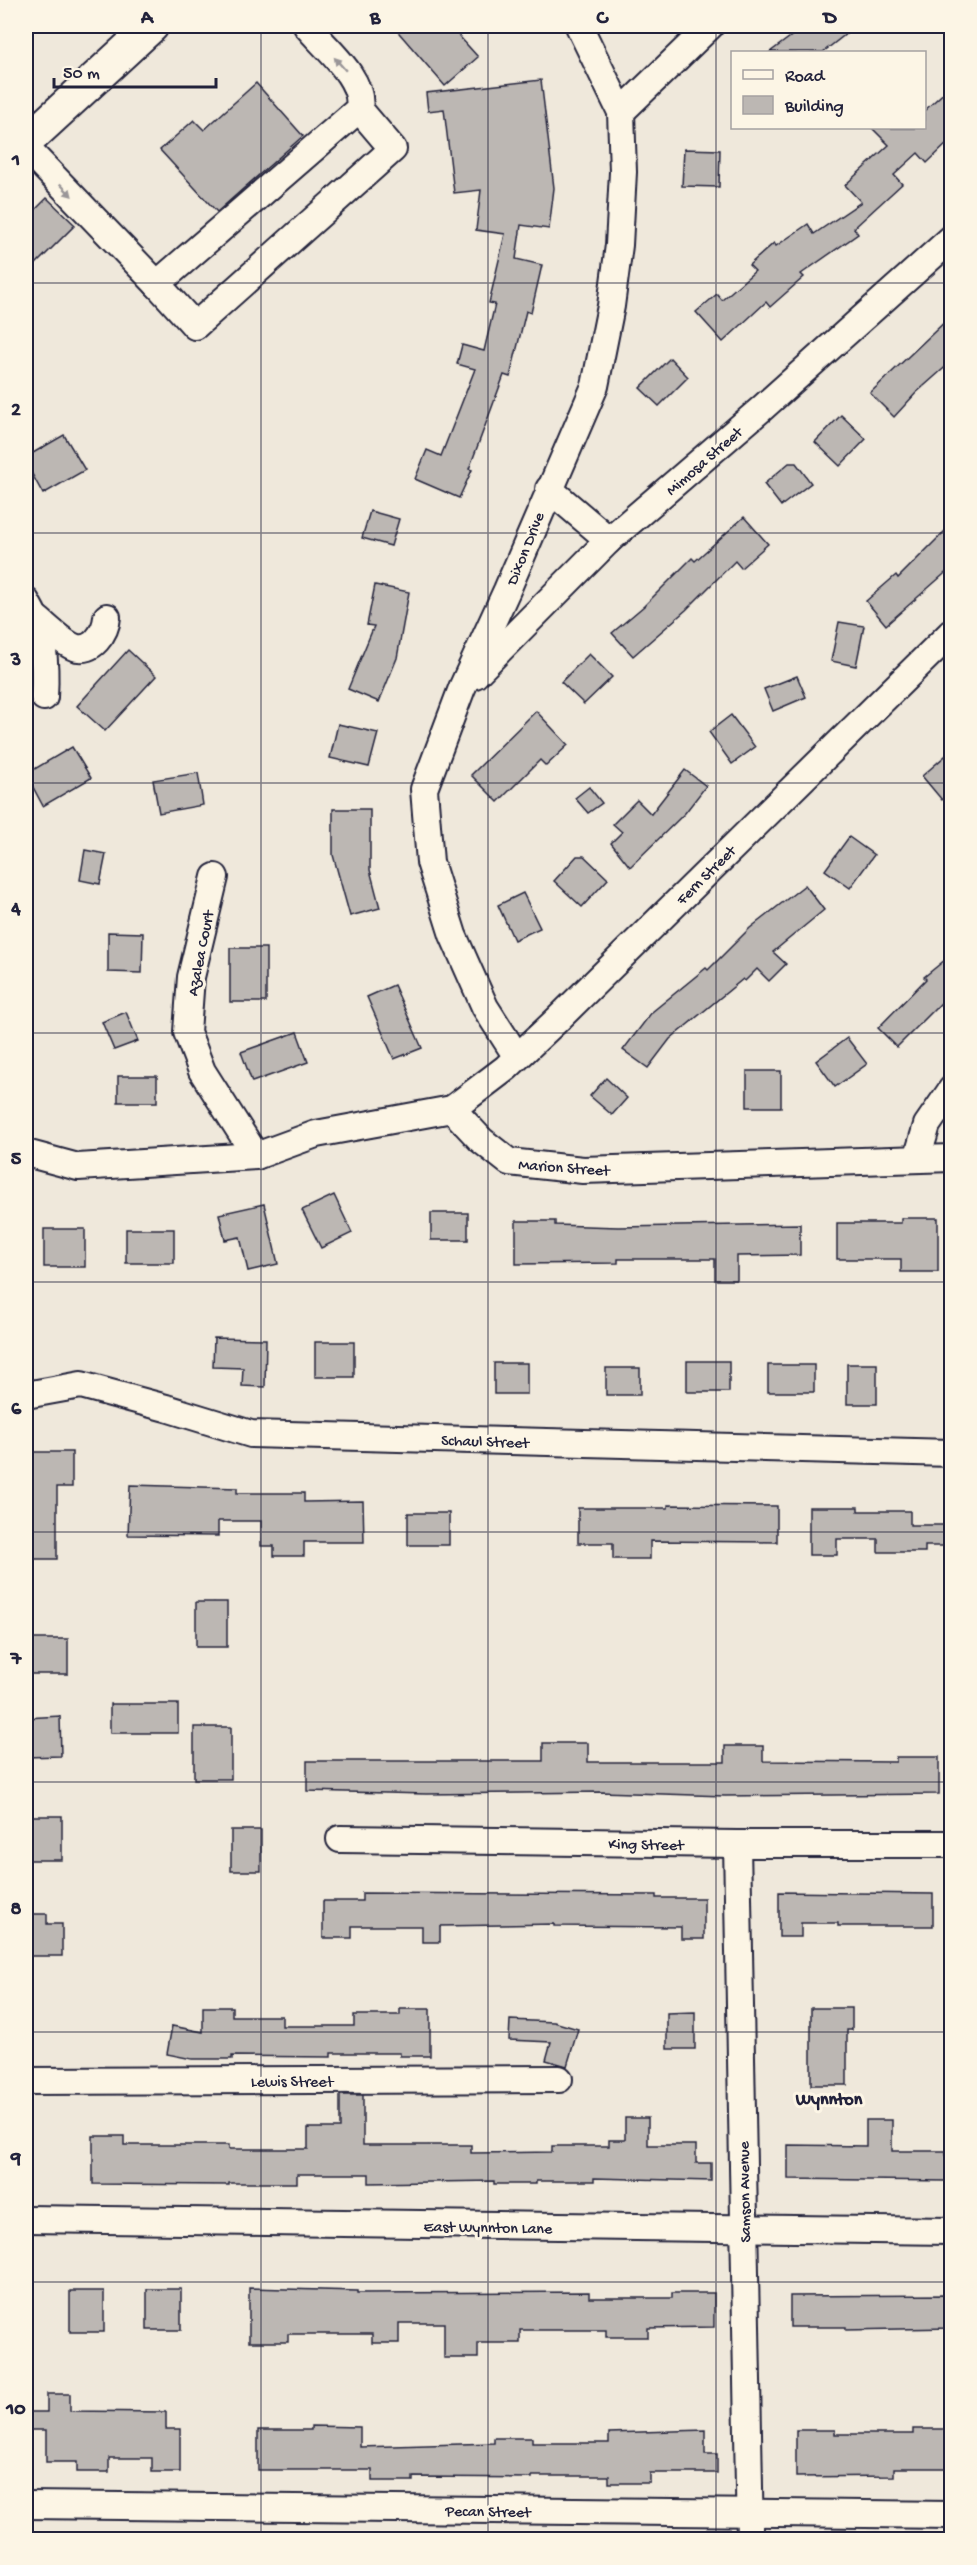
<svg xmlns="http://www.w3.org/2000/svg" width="977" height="2565" viewBox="0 0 977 2565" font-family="'Gochi Hand',sans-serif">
<rect width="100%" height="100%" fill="#efe8db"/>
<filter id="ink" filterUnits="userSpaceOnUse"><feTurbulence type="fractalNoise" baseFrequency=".0167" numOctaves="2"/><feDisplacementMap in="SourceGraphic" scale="12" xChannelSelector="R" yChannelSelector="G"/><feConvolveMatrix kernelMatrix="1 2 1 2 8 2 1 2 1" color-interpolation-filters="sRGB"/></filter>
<g filter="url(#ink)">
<g fill="#bcb7b3" stroke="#22223b" stroke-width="1.5">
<polygon points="393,26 450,26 478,57 445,86"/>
<polygon points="805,26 856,26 823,52 770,52"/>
<polygon points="541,80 554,188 549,229 521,225 516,259 542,265 531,313 526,311 510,377 504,375 469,469 472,470 459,498 415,479 427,450 441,456 475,369 457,364 462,345 484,351 495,304 489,303 505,234 476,230 481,190 454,193 444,109 428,111 426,93"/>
<polygon points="256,83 303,136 217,212 160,150 194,120 204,130"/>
<polygon points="951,86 951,140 927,163 918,153 894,175 902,184 854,228 858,234 801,274 804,277 770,307 766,302 723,342 696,312 717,294 722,300 755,271 749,265 774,243 776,246 808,224 814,234 861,202 845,185 889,145 872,128 924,128 924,111"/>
<polygon points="684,149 720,150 719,187 682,186"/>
<polygon points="47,198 75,225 26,274 26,219"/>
<polygon points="951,316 951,362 916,393 894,417 870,393"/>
<polygon points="670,358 688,377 659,406 640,388"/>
<polygon points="841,415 866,439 840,466 815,442"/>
<polygon points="64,435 85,470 43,494 26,463 26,457"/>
<polygon points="789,463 796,463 811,483 781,506 764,484"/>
<polygon points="370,511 399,519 391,546 362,538"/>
<polygon points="744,517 768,544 741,568 735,561 686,610 633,656 612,633 644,606 692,558 695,561"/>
<polygon points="951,525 951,568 886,625 866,601 896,575 898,578"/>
<polygon points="375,585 409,592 397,658 379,702 348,689 374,626 367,625"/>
<polygon points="839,622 864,626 856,666 831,661"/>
<polygon points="128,650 156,676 105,731 77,706"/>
<polygon points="589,654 612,677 584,704 561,682"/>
<polygon points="797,676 806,697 773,711 764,689"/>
<polygon points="536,711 568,745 546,766 540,760 498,802 471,775"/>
<polygon points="731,715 755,747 732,764 709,732"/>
<polygon points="338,724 378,733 369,767 330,758"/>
<polygon points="72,747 91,778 43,806 26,774"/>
<polygon points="951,751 951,792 942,800 922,776"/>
<polygon points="685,770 706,786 685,813 630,867 611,843 622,832 613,824 637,800 651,814"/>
<polygon points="198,773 203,805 159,813 153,780"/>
<polygon points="589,787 602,803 588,813 575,798"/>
<polygon points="333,809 370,809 370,870 380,908 350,916 333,855"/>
<polygon points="849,837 874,855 850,888 825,870"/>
<polygon points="85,850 106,854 100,884 80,880"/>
<polygon points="577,856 584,856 608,879 582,907 554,881"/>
<polygon points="805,885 824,910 773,952 786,964 769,981 757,969 745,981 743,979 670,1039 648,1068 623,1050 652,1012 706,968 708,970 750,928"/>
<polygon points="523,893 540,928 514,940 498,905"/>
<polygon points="108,932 143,933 142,973 108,972"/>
<rect x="230" y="948" width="36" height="54"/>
<polygon points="951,955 951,993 897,1047 878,1028 926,979 924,977"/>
<polygon points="394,985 422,1048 394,1059 367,997"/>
<polygon points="126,1012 138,1041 114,1050 102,1022"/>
<polygon points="297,1032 308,1062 252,1082 241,1052"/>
<polygon points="847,1038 867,1064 835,1087 816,1061"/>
<rect x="747" y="1071" width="34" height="36"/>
<rect x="118" y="1076" width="39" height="26"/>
<polygon points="606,1078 627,1098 612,1115 590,1096"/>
<polygon points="334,1195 352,1233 321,1248 302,1210"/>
<polygon points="264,1204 278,1264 248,1271 240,1237 225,1240 219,1214"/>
<rect x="431" y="1213" width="37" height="27"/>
<polygon points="901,1218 938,1218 938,1272 901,1272 901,1259 837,1259 837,1223 901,1223"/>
<polygon points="516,1221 555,1221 555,1225 618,1227 800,1224 800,1255 737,1256 737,1280 715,1280 715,1259 618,1259 618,1263 516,1264"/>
<rect x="44" y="1229" width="41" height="38"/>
<rect x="126" y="1229" width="48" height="34"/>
<polygon points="214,1338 266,1339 265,1387 242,1386 243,1368 213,1367"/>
<rect x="315" y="1342" width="39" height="35"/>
<rect x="687" y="1361" width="42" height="31"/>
<rect x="494" y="1363" width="33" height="31"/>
<rect x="847" y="1364" width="30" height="40"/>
<rect x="768" y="1365" width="46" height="27"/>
<rect x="606" y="1368" width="34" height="27"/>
<polygon points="26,1452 72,1452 72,1487 57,1487 57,1559 26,1559"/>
<polygon points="130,1485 237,1488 237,1493 304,1493 304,1502 363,1501 364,1542 304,1542 304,1556 274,1556 274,1546 261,1546 261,1521 218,1521 218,1536 128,1535"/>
<polygon points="668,1505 777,1506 777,1542 650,1541 650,1559 613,1559 613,1543 578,1543 578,1508 668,1508"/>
<polygon points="809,1507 858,1507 858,1511 910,1511 910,1525 951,1525 951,1546 925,1546 925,1552 878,1552 878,1539 837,1539 837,1555 809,1555"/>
<rect x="408" y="1513" width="41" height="32"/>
<rect x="196" y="1602" width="31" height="45"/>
<rect x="26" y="1639" width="42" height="35"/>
<rect x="110" y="1704" width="68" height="29"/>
<polygon points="60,1716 61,1756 26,1757 26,1718"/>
<rect x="194" y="1727" width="37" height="52"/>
<polygon points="543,1743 588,1743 588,1762 725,1762 725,1746 763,1746 763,1761 896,1762 896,1757 939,1757 939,1794 725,1796 601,1792 426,1794 307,1791 307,1761 543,1761"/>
<rect x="26" y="1816" width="36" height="44"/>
<rect x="231" y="1830" width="30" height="41"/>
<polygon points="779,1892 933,1894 933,1926 838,1926 838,1923 801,1923 801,1937 779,1937"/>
<polygon points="362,1893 656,1895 656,1898 704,1898 704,1939 681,1939 681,1927 554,1926 554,1924 440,1926 440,1942 422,1942 422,1926 352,1926 352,1938 323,1938 323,1901 362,1901"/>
<polygon points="26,1914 47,1914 47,1924 62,1924 62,1956 26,1956"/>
<polygon points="203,2007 232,2007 232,2016 282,2016 282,2026 354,2026 354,2015 400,2015 400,2009 430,2009 430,2056 400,2056 400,2053 331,2053 331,2057 232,2056 232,2059 192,2059 167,2054 172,2026 203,2032"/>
<polygon points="811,2008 852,2008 852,2030 847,2030 847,2085 811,2085"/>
<polygon points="695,2012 695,2049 667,2049 667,2013"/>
<polygon points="510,2020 554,2022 578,2029 567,2066 546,2060 551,2042 509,2040"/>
<polygon points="340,2095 363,2095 363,2145 471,2145 471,2153 552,2152 552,2146 609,2146 609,2140 625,2140 625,2118 648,2118 648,2145 696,2145 696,2163 711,2163 711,2181 594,2178 594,2181 536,2181 536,2184 494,2184 494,2181 369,2183 369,2174 297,2174 297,2183 229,2183 229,2185 93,2184 93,2136 124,2136 124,2145 229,2145 229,2149 308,2149 308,2128 340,2128"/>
<polygon points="866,2120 892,2120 892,2151 946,2151 946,2181 788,2179 788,2145 866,2146"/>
<polygon points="249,2288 357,2291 357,2293 589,2292 589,2298 672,2298 672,2293 714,2293 714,2327 648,2328 648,2337 606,2337 606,2330 520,2330 520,2343 478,2343 478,2358 444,2358 444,2323 399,2323 399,2343 372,2343 372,2334 288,2334 288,2342 249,2342"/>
<rect x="147" y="2289" width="34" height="41"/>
<rect x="70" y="2291" width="34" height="41"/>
<polygon points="951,2295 951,2328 846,2330 846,2327 790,2327 790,2296"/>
<polygon points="47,2394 70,2394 70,2411 166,2412 166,2429 180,2429 180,2472 152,2472 152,2458 109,2458 109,2472 77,2472 77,2462 46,2462 46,2430 26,2430 26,2412 47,2412"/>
<polygon points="311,2426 360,2427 360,2447 494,2443 494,2438 532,2438 532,2443 609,2443 609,2433 705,2430 705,2454 717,2454 717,2473 650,2473 650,2483 609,2483 609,2476 532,2476 532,2478 413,2477 413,2481 372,2481 372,2470 258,2470 258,2430 311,2430"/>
<polygon points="913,2429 951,2429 951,2468 894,2468 894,2476 796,2477 796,2430 835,2430 835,2434 913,2434"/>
</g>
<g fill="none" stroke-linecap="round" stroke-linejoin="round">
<g stroke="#22223b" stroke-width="30">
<g id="minor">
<path d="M307,26c18,22 58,53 52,83l-202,175 38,42 198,-177 -34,-40"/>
<polyline points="621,112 710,26"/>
<polyline points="26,148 157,284"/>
<polyline points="549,489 609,540"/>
<path d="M26,601c18,29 20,62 18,96"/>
<path d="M36,618c10,8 27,25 38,29 18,7 32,-15 33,-30"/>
<polyline points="475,675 609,540 760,410 952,238"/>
<polyline points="215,877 191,977 187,1032 202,1071 256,1156"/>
<polyline points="517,1057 485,1007 453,935 430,862 424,789 462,688 507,590 595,386 611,306 619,245 623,172 621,112 579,26"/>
<polyline points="452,1109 506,1068 558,1019 952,632"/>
<polyline points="26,1153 78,1167 256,1156 316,1134 452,1109 481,1140 509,1162 583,1170 952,1158"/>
<polyline points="917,1159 927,1125 952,1089"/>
<polyline points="26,1395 81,1385 166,1408 251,1434 952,1453"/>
<polyline points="340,1839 737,1844 952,1844"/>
<polyline points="737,1844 750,2540"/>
<polyline points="26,2081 559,2079"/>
<polyline points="26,2219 952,2231"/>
<polyline points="26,2505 952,2515"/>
</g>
</g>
<g stroke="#22223b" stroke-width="36">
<polyline id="major" points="26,142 152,26"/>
</g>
<use href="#minor" stroke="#fcf5e5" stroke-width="26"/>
<use href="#major" stroke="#fcf5e5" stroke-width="32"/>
</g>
<defs><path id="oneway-solid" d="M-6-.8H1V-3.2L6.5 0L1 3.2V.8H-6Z" transform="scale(1.5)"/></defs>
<g fill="#9a9698">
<use href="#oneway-solid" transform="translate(340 64) rotate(-131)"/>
<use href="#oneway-solid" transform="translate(66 190) rotate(46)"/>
</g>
</g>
<path fill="none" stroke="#22223b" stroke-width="1.5" stroke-opacity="0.55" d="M261,26v2514M488,26v2514M716,26v2514M26,283h926M26,533h926M26,783h926M26,1033h926M26,1282h926M26,1532h926M26,1782h926M26,2032h926M26,2282h926"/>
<g text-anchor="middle" stroke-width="6" stroke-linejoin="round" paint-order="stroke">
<g font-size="16" fill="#22223b" stroke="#fcf5e5">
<text transform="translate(703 460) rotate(-41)" y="6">Mimosa Street</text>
<text transform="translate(524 548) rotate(-68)" y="6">Dixon Drive</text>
<text transform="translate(705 874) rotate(-45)" y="6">Fern Street</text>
<text transform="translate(199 953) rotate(-79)" y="6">Azalea Court</text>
<text transform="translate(564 1166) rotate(4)" y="6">Marion Street</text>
<text transform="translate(485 1440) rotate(2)" y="6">Schaul Street</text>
<text transform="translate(646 1843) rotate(1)" y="6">King Street</text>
<text x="292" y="2086">Lewis Street</text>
<text transform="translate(743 2192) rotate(-91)" y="6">Samson Avenue</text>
<text transform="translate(488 2226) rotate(1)" y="6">East Wynnton Lane</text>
<text transform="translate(488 2510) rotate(1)" y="6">Pecan Street</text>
</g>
<g font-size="18" font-weight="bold" fill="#22223b" stroke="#fcf5e5">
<text x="829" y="2104">Wynnton</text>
</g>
</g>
<rect width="977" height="2565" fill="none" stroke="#fcf5e5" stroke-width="66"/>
<rect x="731" y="51" width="195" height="78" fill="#fcf5e5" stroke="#a5a1a1" stroke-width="1.5"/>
<rect x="743" y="70" width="30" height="9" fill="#fcf5e5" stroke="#a5a1a1" stroke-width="1.5"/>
<text x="785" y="81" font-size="18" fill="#22223b">Road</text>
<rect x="743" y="96" width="30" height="18" fill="#bcb7b3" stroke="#a5a1a1" stroke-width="1.5"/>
<text x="785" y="111" font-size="18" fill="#22223b">Building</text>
<path d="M54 78v9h162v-9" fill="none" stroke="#22223b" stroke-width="3"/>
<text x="63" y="78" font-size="18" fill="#22223b" stroke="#fcf5e5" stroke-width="4.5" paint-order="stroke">50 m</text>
<rect x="33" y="33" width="911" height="2499" fill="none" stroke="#22223b" stroke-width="2"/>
<g font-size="20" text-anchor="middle" font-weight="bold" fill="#22223b">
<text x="147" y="23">A</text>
<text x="375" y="23">B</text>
<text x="602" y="23">C</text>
<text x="830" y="23">D</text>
<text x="16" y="165">1</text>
<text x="16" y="415">2</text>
<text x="16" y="665">3</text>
<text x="16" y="914">4</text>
<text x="16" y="1164">5</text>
<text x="16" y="1414">6</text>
<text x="16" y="1664">7</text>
<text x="16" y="1914">8</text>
<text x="16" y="2164">9</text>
<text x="16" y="2414">10</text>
</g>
</svg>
